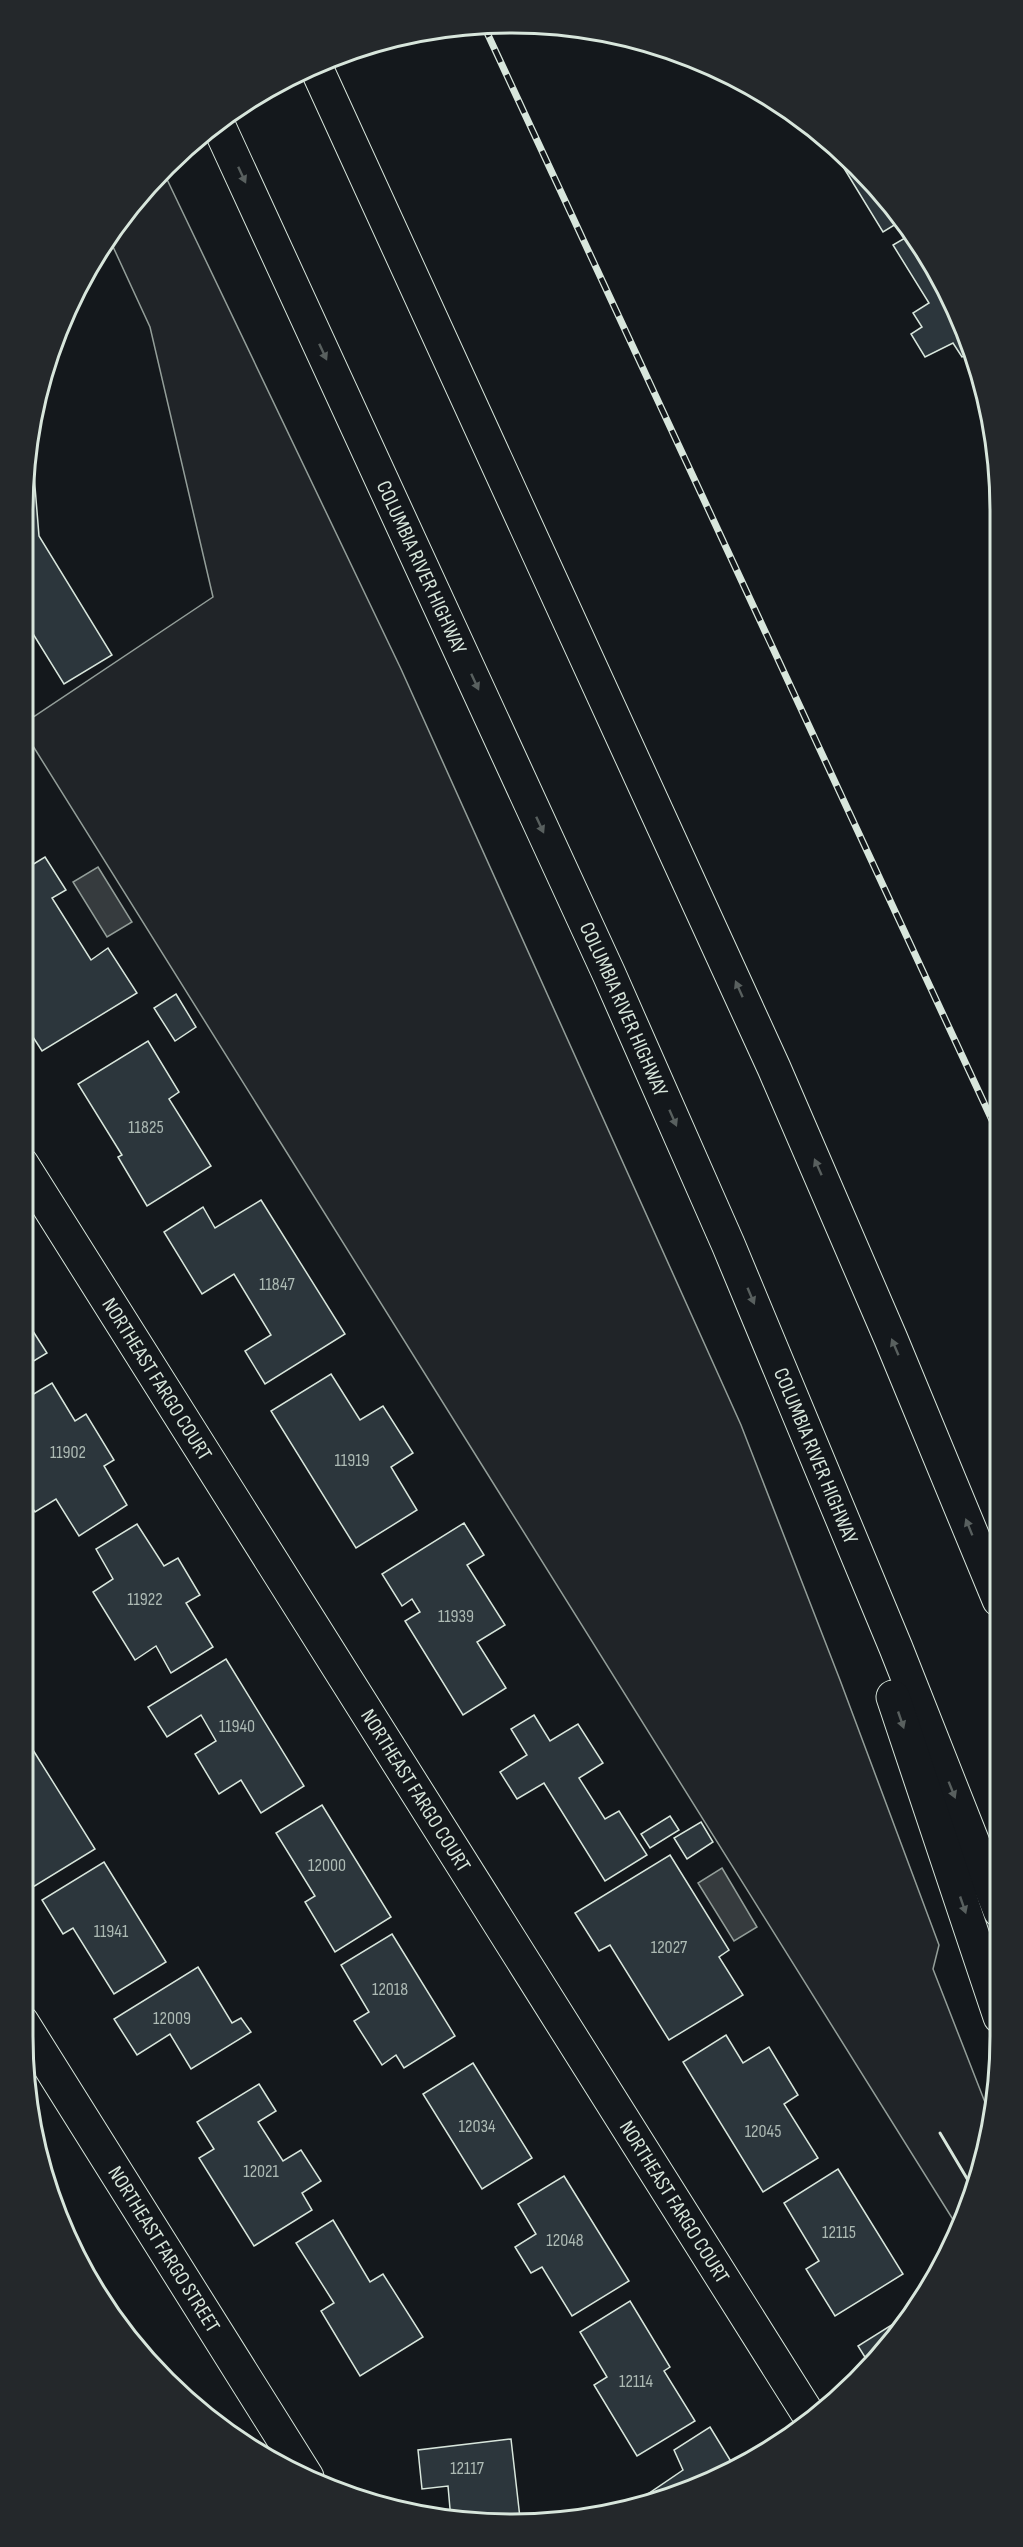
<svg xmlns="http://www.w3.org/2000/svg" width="1023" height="2547" viewBox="0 0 1023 2547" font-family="'Sofia Sans Condensed',sans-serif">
<rect width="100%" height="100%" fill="#14181c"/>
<polygon fill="#202428" stroke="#939e99" stroke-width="1.5" points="163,171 401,669 741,1425 840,1680 939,1945 933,1969 988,2110 975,2192 957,2226 23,730 23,724 213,597 150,327 109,238 144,189"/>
<g fill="#363b3e" stroke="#939e99" stroke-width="1.5">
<polygon points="98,867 132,922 107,937 73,882"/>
<polygon points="722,1868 757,1927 734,1941 698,1883"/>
</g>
<g fill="#2c363c" stroke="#d8e6dc" stroke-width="1.5">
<polygon points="831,147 879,189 901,221 883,232"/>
<polygon points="910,235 950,296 968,353 962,357 953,343 925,357 911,334 922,327 913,313 929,303 893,245"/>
<polygon points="31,462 33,462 39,536 112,655 64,684 22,616 22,512"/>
<polygon points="45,857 66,890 52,898 91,960 108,948 137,993 42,1051 22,1020 22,871"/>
<polygon points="176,994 196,1027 175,1041 154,1008"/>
<polygon points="148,1041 179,1092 169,1099 211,1166 147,1206 118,1157 122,1155 78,1084"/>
<polygon points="261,1200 345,1334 265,1384 245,1351 271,1335 234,1274 202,1294 164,1232 203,1207 215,1228"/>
<polygon points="22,1314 47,1353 22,1368"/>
<polygon points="331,1374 360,1420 383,1406 413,1453 391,1467 417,1510 356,1548 271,1411"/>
<polygon points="52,1383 75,1421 86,1414 114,1460 104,1466 127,1505 79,1536 56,1499 35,1512 22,1492 22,1466 32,1460 22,1445 22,1401"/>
<polygon points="464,1523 484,1555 467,1565 505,1625 477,1642 506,1688 463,1715 405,1621 420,1612 412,1599 402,1606 382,1574"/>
<polygon points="137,1524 164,1566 178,1558 200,1595 186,1603 213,1647 171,1673 156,1646 135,1660 93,1592 113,1579 96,1549"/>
<polygon points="226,1659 304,1786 261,1813 241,1780 219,1794 195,1754 216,1741 201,1715 167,1737 148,1707"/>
<polygon points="534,1715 550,1741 578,1724 603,1763 579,1778 605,1819 619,1811 647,1855 605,1881 544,1783 517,1799 500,1772 527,1755 511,1729"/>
<polygon points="33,1750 95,1849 33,1887 22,1871 22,1756"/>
<polygon points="322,1805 391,1917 335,1952 305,1902 315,1896 276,1833"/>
<polygon points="670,1816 679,1830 650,1848 641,1834"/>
<polygon points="701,1822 713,1842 687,1859 674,1838"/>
<polygon points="670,1855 729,1950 719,1957 743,1995 669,2040 610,1945 599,1951 575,1913"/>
<polygon points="104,1862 166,1962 114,1994 73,1928 63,1934 42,1900"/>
<polygon points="392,1934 455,2036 404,2068 396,2055 382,2065 354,2021 369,2012 341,1965"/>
<polygon points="198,1967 232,2023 241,2018 251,2032 191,2069 170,2034 137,2055 114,2019"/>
<polygon points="726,2035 743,2063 769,2047 798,2095 784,2104 818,2158 763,2192 683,2062"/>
<polygon points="473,2063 532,2158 482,2189 423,2094"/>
<polygon points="259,2084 276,2111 258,2122 283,2161 301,2150 321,2181 302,2193 312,2210 254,2246 199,2158 214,2149 197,2122"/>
<polygon points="838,2169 903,2274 835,2316 806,2269 819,2261 784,2203"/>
<polygon points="564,2176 629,2281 572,2316 542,2267 531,2273 515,2247 536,2234 518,2204"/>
<polygon points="333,2220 370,2282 383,2274 423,2337 360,2376 321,2311 334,2303 296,2243"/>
<polygon points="630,2301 670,2367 664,2371 695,2421 637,2456 594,2385 607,2377 580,2332"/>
<polygon points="909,2314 899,2333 868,2362 858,2346"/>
<polygon points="710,2427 735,2468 699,2487 650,2502 645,2496 683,2470 674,2450"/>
<polygon points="511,2439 520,2518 451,2520 448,2486 422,2489 418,2450"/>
</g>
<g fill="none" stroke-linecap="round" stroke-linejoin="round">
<g stroke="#d8e6dc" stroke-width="35">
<g id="minor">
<path id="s1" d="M22,1164l788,1253"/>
<path id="s2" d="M22,2022l285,455"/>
</g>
</g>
<g stroke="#d8e6dc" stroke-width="35">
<g id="motorway">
<polyline points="315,65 774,1068 891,1339 999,1600"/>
<path id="s3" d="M217,122l392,852 119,270 168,404 104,263"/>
<polyline points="893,1697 1000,2017"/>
</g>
</g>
<use href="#minor" stroke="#14181c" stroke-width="33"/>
<use href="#motorway" stroke="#14181c" stroke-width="33"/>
<g stroke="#d8e6dc" stroke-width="7">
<polyline id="rail" points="483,24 998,1133"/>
</g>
<use href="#rail" stroke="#14181c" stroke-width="4.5" stroke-dasharray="14" stroke-linecap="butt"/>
<polyline stroke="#d8e6dc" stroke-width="3" points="940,2133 975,2192"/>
</g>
<defs><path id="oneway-solid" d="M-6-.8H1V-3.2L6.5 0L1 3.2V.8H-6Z" transform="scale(1.5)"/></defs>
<g fill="#59605f">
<use href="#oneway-solid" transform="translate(242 175) rotate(65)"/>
<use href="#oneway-solid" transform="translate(323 352) rotate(65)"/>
<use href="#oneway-solid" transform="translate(475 682) rotate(65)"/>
<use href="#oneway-solid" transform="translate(540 825) rotate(65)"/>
<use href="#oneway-solid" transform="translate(739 989) rotate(-114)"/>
<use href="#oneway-solid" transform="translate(673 1118) rotate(66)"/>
<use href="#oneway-solid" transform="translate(818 1167) rotate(-114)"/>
<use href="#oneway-solid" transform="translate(751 1296) rotate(67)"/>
<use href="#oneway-solid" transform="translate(895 1347) rotate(-113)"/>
<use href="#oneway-solid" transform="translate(969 1527) rotate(-112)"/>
<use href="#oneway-solid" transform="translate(901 1720) rotate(71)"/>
<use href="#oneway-solid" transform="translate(952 1790) rotate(68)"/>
<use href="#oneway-solid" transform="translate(963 1905) rotate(71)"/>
</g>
<g text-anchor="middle" stroke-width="4.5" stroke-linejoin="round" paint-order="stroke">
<g font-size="18" fill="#adbab4">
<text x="146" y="1133">11825</text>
<text x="277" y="1290">11847</text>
<text x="68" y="1458">11902</text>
<text x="352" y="1466">11919</text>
<text x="145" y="1605">11922</text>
<text x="456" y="1622">11939</text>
<text x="237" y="1732">11940</text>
<text x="327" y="1871">12000</text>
<text x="111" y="1937">11941</text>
<text x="669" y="1953">12027</text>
<text x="390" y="1995">12018</text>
<text x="172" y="2024">12009</text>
<text x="477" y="2132">12034</text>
<text x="763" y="2137">12045</text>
<text x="261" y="2177">12021</text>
<text x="839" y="2238">12115</text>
<text x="565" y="2246">12048</text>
<text x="636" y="2387">12114</text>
<text x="467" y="2474">12117</text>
</g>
<g font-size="21" fill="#d8e6dc" stroke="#14181c">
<text dy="7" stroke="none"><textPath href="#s3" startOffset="490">COLUMBIA RIVER HIGHWAY</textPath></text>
<text dy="7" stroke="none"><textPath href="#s3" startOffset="976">COLUMBIA RIVER HIGHWAY</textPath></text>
<text dy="7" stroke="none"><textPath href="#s1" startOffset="254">NORTHEAST FARGO COURT</textPath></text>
<text dy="7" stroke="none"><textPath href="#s3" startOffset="1462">COLUMBIA RIVER HIGHWAY</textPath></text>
<text dy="7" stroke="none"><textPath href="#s1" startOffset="740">NORTHEAST FARGO COURT</textPath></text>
<text dy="7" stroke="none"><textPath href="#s1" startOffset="1226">NORTHEAST FARGO COURT</textPath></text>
<text dy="7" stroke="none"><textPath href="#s2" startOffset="268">NORTHEAST FARGO STREET</textPath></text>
</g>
</g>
<path d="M0 0H1023V2547H0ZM511 33H512A478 478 0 0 1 990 511V2036A478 478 0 0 1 512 2514H511A478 478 0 0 1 33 2036V511A478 478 0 0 1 511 33Z" fill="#24282b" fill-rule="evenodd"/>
<path fill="none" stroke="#d8e6dc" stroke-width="3" d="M511 33H512A478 478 0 0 1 990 511V2036A478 478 0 0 1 512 2514H511A478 478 0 0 1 33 2036V511A478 478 0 0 1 511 33Z"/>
</svg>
